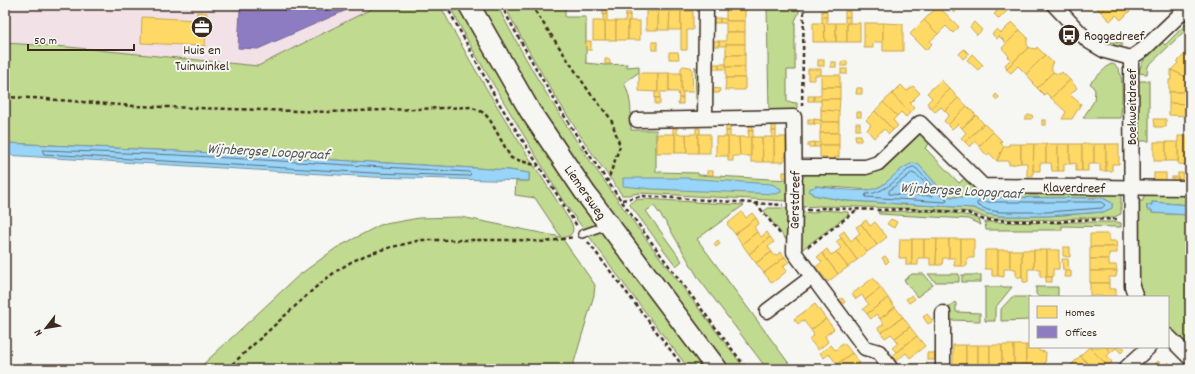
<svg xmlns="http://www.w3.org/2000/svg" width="1195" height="374" viewBox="0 0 1195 374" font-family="Dekko,sans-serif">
<rect width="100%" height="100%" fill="#f6f6f2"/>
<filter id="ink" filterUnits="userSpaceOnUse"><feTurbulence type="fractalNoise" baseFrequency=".025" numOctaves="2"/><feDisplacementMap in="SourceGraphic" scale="8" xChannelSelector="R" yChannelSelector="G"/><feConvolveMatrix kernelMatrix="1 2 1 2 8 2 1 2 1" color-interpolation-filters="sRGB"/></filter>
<g filter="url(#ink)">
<polygon fill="#f2e2e8" points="5,5 433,5 529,177 5,150"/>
<g fill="#c0da90" stroke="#7e8257" fill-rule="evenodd">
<path d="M379,5h61c39,76 85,147 132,219 3,10 -2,12 -10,14l33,47 -1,10 -22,74h-374l100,-93 38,-28 44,-23 39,-7 42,-1 100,20 -26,-39 -20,-3 1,-14h13v-8l-20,-3 -332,-19 -172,-8v-100l63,4 190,19z"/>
<polygon points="449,5 460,5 707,369 689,369 627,288 563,201 474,52"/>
<path d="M479,5h18c32,63 69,123 110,180 44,63 92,123 138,184h-16l-138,-184 -42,-59z"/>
<path d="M504,5h56l1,2 4,1v9h21v46l19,2 22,-1v3l12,-1v6l-15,11c8,16 7,29 7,47h25v42l42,1v2l90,5 -1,21 -148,-8 -11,2h-6c-10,-15 -22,-30 -32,-45 -31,-46 -60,-95 -86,-145z"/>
<polygon points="767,5 799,5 799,12 795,21 795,70 787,70 787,102 797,103 797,108 795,110 769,110"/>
<path d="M1190,20v6l-42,40 -1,8 -8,-1c2,-14 13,-22 23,-31l3,3z"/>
<polygon points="1103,38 1111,42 1122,43 1122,48 1117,48 1099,42"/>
<path d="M1112,64c15,3 9,42 9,54h-38l11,-17 1,-11 -5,-7 19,-18z"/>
<polygon points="695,66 699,72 699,99 696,99"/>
<rect x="1138" y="81" width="11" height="60"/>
<path d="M918,133l5,1 9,7 -7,7 34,35 7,-6 60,15 3,3h9l2,-3h47l3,3h7l4,-3 20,1v21l-9,4h-37l-16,2 -65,-1 -8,-1 -15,-6 -11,-1 -58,-3 -82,-2 -18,1 -3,-1 2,-27 6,-5 57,-2zM914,163l5,2 26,29 6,3 152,1 9,5v5l-9,4 -56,4h-48l-12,-2 -13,-6 -126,-7 -35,-6 -1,-3 3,-6 57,4 9,-4z"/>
<polygon points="1147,195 1190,195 1190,205 1152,202 1152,205 1147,205 1147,209 1152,210 1152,213 1190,215 1190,348 1168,326 1168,297 1142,297 1138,282 1138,201 1143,201 1143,197"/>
<polygon points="644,199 744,205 697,239 793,369 767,369 699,279 667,224 654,206 646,211 682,261 676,266 630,205 630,203 635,200"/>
<polygon points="768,208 792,208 791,238 787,241 764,211"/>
<polygon points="821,210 848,212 848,215 800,251 801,212 814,213"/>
<path d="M878,212c29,-1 75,-3 101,7l2,6 -13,-6 -89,-5z"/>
<polygon points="985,222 1060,223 1071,222 1117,222 1121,223 1121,227 1062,226 1062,230 986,230"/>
<polygon points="912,274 924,274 933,285 917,297 904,280"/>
<polygon points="928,274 959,274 959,282 935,282"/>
<rect x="962" y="275" width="19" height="7"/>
<polygon points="985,287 1012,287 995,308 995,321 985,321"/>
<polygon points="1036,287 1058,287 1058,297 1039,297 1036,294"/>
<polygon points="1012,297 1030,297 1030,320 1001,321 1001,309"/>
<polygon points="955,302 956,304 956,312 980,313 980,321 950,320 950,306"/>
<polygon points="912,364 927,364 927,369 912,369 909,365"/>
</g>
<g fill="#98d5f9" stroke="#7391a1">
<polygon points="5,143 177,151 509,170 529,173 529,181 373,177 5,155"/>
<path d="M914,163l5,2 26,29 6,3 152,1 9,5v5l-9,4 -56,4h-48l-12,-2 -13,-6 -126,-7 -35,-6 -1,-3h-3l1,-4h3l2,-2c18,2 50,9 66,0 11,-7 20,-20 33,-23z"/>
<polygon points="623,178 685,178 772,184 781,189 781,192 776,194 652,189 623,186"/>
<polygon points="1152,202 1190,205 1190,215 1152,213 1152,210 1147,210 1147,205 1152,205"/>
</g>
<g fill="#ffd966" stroke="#c4a450">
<polygon points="656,5 660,5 660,11 670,11 669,30 658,30 658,11 656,11"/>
<polygon points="679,5 683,5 683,11 681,11 681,30 669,30 670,11 679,11"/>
<rect x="726" y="5" width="19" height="4"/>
<polygon points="952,5 958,9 954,13 950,8"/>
<polygon points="990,5 1005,5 1009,9 999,19 994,14 997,12"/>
<polygon points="1094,5 1108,5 1101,12"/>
<polygon points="1108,5 1120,5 1119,6 1122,9 1125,6 1130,11 1121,20 1116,15 1110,21 1101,12"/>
<polygon points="938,6 959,27 953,33 946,26 938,34 924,20"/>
<polygon points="603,8 607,8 607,14 603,15"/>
<rect x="626" y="8" width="4" height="7"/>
<rect x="726" y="9" width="19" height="12"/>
<rect x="646" y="11" width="12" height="19"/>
<polygon points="681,11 693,11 693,30 687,30 687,50 681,50"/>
<rect x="822" y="11" width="5" height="6"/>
<rect x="845" y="11" width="5" height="6"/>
<polygon points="197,12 207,13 205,46 141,43 142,17 197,20"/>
<polygon points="607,14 607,21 616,21 616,40 605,40 605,21 603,21 603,15"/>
<polygon points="626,15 630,15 630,21 628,21 628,40 616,40 616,21 625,21"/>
<polygon points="822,17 827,17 827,23 836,23 836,42 825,42 824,23 822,23"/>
<polygon points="845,17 850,17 850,23 847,23 847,42 836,42 836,23 845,23"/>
<polygon points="713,18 720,18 720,23 714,23"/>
<polygon points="720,18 726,19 726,21 745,21 745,32 726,32 726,23 720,23"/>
<polygon points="924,20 938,34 930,41 932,44 926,50 910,34"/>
<rect x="593" y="21" width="12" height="19"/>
<rect x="628" y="21" width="12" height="19"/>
<polygon points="974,22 982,30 977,35 970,27"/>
<polygon points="1012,22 1020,30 1007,44 999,36 997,39 992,34 997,29 1001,33"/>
<polygon points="813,23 824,23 825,42 813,42"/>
<rect x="847" y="23" width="13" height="19"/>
<polygon points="864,23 883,23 883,42 873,42 873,48 864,48"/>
<polygon points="883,23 903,24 903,51 883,51"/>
<polygon points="1020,30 1028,38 1027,39 1027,45 1029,47 1006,69 1007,68 1005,65 1011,59 1008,57 1009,56 1002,48"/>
<polygon points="726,32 745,32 745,44 726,44 726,46 719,46 719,41 726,41"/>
<rect x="586" y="41" width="5" height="9"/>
<rect x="713" y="41" width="6" height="5"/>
<rect x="652" y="42" width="5" height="8"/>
<rect x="726" y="44" width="19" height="11"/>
<polygon points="1029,47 1030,48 1036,49 1037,47 1045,55 1026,74 1018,66 1011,73 1006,69"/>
<polygon points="964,49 969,54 963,59 959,54"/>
<polygon points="1190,49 1190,59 1185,54"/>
<polygon points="669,52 678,52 679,59 669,59"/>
<polygon points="972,54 983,65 978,70 967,60"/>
<polygon points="1185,54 1190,59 1190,76 1188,78 1171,70 1178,63 1177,62"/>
<rect x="726" y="55" width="19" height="12"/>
<polygon points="1045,55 1053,63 1051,64 1052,70 1053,72 1037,88 1032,83 1033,82 1026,74"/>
<polygon points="605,59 608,59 610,61 610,64 605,64"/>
<rect x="818" y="60" width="6" height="6"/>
<polygon points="843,61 847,61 847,66 841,66 841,63"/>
<rect x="831" y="62" width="5" height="5"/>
<rect x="713" y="64" width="6" height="5"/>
<polygon points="719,64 726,64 726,67 745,67 745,78 726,78 726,69 719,69"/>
<polygon points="683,66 690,67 692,68 693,92 681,92 681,68"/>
<polygon points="808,69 821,69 821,75 815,75 815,80 808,80"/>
<rect x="841" y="69" width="6" height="5"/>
<polygon points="1171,70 1188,78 1188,92 1169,92 1169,80 1171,80"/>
<polygon points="1053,72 1055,73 1060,74 1062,72 1070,80 1051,98 1046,93 1044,95 1037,88"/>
<polygon points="639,73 658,73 658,92 639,91"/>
<polygon points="658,73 669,73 669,92 660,92 660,98 655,98 655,92 658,92"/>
<polygon points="669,73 681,73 681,92 683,92 683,98 679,98 678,92 669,92"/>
<rect x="821" y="75" width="19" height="12"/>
<polygon points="726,78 745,78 745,90 725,90"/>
<polygon points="941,80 950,89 931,108 927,103 932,98 927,93"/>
<polygon points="1070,80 1077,88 1070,95 1081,104 1072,119 1062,119 1066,112 1051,98"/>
<polygon points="901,85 907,91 913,86 920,93 910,103 915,108 910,113 892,94"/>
<polygon points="821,87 840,87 840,99 821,99 821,101 814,101 814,96 821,96"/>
<polygon points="713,88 720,89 719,93 713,93"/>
<polygon points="857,88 862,88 862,94 856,94"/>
<polygon points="950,89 958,98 945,111 941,107 935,112 931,108"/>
<polygon points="1169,92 1188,92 1188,104 1169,103"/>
<polygon points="892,94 910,113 906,117 901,112 897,116 883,102"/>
<polygon points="996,94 999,97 997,100 994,97"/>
<rect x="808" y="96" width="6" height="5"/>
<rect x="655" y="98" width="5" height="6"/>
<polygon points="679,98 683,98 683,104 678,104"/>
<polygon points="958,98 967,106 948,125 944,121 949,115 945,111"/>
<polygon points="821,99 840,99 839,111 821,110"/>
<polygon points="883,102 897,116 893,120 898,126 893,130 875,111"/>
<polygon points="1169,103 1188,104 1188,116 1169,115"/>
<polygon points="967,106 976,115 962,128 958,124 952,129 948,125"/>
<polygon points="821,110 839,111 839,122 821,122"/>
<polygon points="875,111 893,130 889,134 884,129 874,138 867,130 871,125 866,120"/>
<rect x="857" y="112" width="4" height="5"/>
<polygon points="976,115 984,124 965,142 961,138 966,133 962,128"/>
<polygon points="1028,115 1032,115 1033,117 1031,119 1024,119"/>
<rect x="808" y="119" width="6" height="5"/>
<polygon points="814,119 821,120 821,122 839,122 839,133 820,133 821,124 814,124"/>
<polygon points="1154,119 1166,119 1166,127 1155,127"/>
<rect x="1042" y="120" width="4" height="5"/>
<rect x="856" y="123" width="4" height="7"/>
<rect x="726" y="124" width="4" height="7"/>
<polygon points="753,124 753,131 748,131 749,125"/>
<polygon points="984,124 993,132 979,146 975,141 970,147 965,142"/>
<rect x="772" y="125" width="4" height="6"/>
<polygon points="673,128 677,128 677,134 686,134 687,153 675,153 675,134 673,134"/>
<polygon points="696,128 700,128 700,134 698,134 698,153 687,153 686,134 696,134"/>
<polygon points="726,131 730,131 730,137 739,137 740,156 733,156 733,161 728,161 728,137 726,137"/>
<polygon points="748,131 753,131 753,137 751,137 751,156 740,156 739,137 749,137"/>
<polygon points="772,131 776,131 776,137 786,137 786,156 785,156 785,160 783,162 774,162 774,137 772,137"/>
<polygon points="993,132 1002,141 1000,143 1004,146 997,161 989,153 987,156 979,146"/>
<polygon points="820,133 839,133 839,145 820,145 820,147 814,147 814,142 820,143"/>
<rect x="657" y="134" width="18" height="19"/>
<rect x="698" y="134" width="12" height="19"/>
<polygon points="855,135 861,135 861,141 856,141"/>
<polygon points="1178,136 1189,136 1189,165 1178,164"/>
<rect x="716" y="137" width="12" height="19"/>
<polygon points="751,137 762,137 763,162 751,162"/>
<polygon points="762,137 774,137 774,162 763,162"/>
<polygon points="1189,139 1190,139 1190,165 1189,161"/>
<polygon points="814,142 814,147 808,147 808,143"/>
<rect x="1154" y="142" width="12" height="19"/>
<rect x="1166" y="142" width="12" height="19"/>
<polygon points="1009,144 1021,144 1021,163 1009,165 1009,161 997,161 1004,146 1009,146"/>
<polygon points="1021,144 1034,144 1033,176 1027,176 1027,163 1021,163"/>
<polygon points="1034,144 1046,144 1046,163 1040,163 1040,171 1033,171"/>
<polygon points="1046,144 1058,144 1058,171 1052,171 1051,163 1046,163"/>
<polygon points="1058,144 1070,144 1070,164 1064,163 1064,171 1058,171"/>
<polygon points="1070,144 1082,144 1082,171 1076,171 1076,163 1070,164"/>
<polygon points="1082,144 1094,144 1094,164 1088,164 1088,171 1082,171"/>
<polygon points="1094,144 1106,144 1106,171 1100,171 1100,164 1094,164"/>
<polygon points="1106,144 1119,144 1119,164 1112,164 1112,171 1106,171"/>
<polygon points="820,145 839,145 839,157 835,157 835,161 827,161 827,157 820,157"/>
<rect x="707" y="171" width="6" height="4"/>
<rect x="783" y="172" width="6" height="6"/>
<rect x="1154" y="173" width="12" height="11"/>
<rect x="1178" y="173" width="5" height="11"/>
<rect x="1172" y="177" width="6" height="7"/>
<polygon points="742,212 746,218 752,213 756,218 735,234 727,224"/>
<polygon points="756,218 759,223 754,227 757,232 742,244 735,234"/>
<polygon points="891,219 897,222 894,228 887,224"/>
<polygon points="866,220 870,226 875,222 887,237 877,245 861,224"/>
<polygon points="861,224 877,245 867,252 855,237 860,233 856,227"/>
<polygon points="844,231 851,241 855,237 867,252 857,260 839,235"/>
<polygon points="757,232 761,237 767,232 770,237 749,254 742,244"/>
<polygon points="1090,234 1109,234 1109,241 1116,241 1117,247 1090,247"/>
<polygon points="770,237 774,242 768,247 772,252 756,263 749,254"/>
<polygon points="841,238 857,260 848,267 836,252 841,248 836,242"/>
<polygon points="900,239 912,239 912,265 906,265 906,258 899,258"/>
<polygon points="912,239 924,239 924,258 918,258 918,265 912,265"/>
<polygon points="924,239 937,239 936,265 930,265 930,258 924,258"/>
<polygon points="937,239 949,239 949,258 943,258 942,265 936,265"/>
<polygon points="949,239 961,239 961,266 954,266 955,258 949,258"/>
<polygon points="961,239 974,239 974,258 967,258 967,266 961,266"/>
<polygon points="718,240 720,244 716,247 714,244"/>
<polygon points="1063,247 1070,247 1070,257 1063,256"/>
<polygon points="1090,247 1117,247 1117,253 1109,253 1109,259 1090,259"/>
<polygon points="827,249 831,255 836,252 848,267 838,274 822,253"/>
<polygon points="985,250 998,250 998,276 992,276 992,269 985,269"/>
<polygon points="998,250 1010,250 1010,269 1004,269 1004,277 998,276"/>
<polygon points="1010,250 1022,250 1022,277 1016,277 1016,269 1010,269"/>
<polygon points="1022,250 1034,250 1034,269 1028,269 1028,282 1023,282 1023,277 1022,277"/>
<polygon points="1034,250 1047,250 1047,277 1040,277 1040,269 1034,269"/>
<polygon points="1047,250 1059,250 1059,269 1053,269 1053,277 1047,277"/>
<polygon points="772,252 775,256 781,252 785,257 764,273 756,263"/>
<polygon points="822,253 838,274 828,282 816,267 822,262 817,257"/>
<polygon points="885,256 889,261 886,264 882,258"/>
<polygon points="785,257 789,262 783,266 787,271 772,283 764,273"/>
<polygon points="1062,259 1068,259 1069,270 1063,270"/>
<polygon points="1090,259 1109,259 1109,265 1116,265 1117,271 1090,271"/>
<polygon points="1065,271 1071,271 1071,277 1064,277"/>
<polygon points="1090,271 1117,271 1116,277 1109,277 1109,283 1090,283"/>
<rect x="1046" y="277" width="6" height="5"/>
<polygon points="873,278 881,288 865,300 862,295 856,299 852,294"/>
<polygon points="1090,283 1109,283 1109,289 1116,289 1116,296 1090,296"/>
<polygon points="881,288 888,298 867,314 863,309 869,304 865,300"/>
<polygon points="912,295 915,299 909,303 906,299"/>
<polygon points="842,298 845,302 841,305 838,301"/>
<polygon points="888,298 895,307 880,319 876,314 871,319 867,314"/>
<polygon points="815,304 826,319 811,330 803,320 798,324 794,319"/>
<polygon points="895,307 903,317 881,333 878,328 884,324 880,319"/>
<polygon points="927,314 933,321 928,324 923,317"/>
<polygon points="903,317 910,327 895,338 891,334 885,338 881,333"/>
<polygon points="826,319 834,329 825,336 828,342 818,350 809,339 814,335 811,330"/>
<polygon points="910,327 917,336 896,352 892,348 898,343 895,338"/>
<polygon points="917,336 925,346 910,358 906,353 896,361 892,356"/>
<polygon points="844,343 852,353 837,364 829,354 824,358 820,353 831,345 835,350"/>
<polygon points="953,345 966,345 966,369 959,369 959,364 953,364"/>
<polygon points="966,345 978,345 978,365 972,364 972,369 966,369"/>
<polygon points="978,345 990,345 990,369 984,369 984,364 978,365"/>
<polygon points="990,345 1002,345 1002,365 996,365 996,369 990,369"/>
<polygon points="1002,345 1014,345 1014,369 1008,369 1008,365 1002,365"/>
<polygon points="1014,345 1026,345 1026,365 1020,365 1020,369 1014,369"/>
<polygon points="1026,345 1030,345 1030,347 1039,347 1039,351 1046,352 1045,366 1032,366 1032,365 1026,365"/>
<polygon points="1089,347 1108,366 1105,369 1102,369 1098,365 1094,369 1080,356"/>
<polygon points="1089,347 1106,347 1111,352 1107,356 1112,362 1108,366"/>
<polygon points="1106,347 1123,347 1125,349 1121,353 1116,348 1111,352"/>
<polygon points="852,353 860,363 852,369 840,369 837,364"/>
<rect x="927" y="353" width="8" height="7"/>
<polygon points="1080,356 1094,369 1077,369 1072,364"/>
<polygon points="1158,361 1163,367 1168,362 1175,369 1157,369 1153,366"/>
<polygon points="1072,364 1077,369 1067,369"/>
</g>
<polygon fill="#8e7cc3" stroke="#756392" points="273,5 358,5 258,49 238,48 240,10 260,11"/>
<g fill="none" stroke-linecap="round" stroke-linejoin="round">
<g stroke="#606e76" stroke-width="1">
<polygon points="43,150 177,155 469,172 471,174 469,176 373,173 44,154 43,152"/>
<path d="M914,167l3,2 25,28 5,2 -1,3 -81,-5 1,-3c17,0 31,-15 44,-26z"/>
<path d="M912,173c8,2 16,14 21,21v2l-44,-2v-3z"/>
<polygon points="979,202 1101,202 1105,205 1102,208 1047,212 1000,212 988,210 977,205 977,203"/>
</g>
<g stroke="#3b2a1e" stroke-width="10">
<polyline id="lane" points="582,234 607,225"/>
</g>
<g stroke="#3b2a1e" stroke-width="17">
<g id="street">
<polyline points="1054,5 1088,41 1105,51 1131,58"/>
<polyline points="1131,58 1132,286 1136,297"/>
<polyline points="1131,58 1144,49 1190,5"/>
<polyline points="705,118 706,5"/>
<polyline points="637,120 794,117 795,206 794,252 865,348 879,352 891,369"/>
<polyline points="795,167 866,167 878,163 920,123 983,186 1190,188"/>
<polyline points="767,311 812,277"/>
<polyline points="943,313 943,369"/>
<polyline points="1168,336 1190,358"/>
<polyline points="1125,369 1149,347"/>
</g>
</g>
<g stroke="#3b2a1e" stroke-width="23">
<polyline id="secondary" points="469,5 530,111 586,194 717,369"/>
</g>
<g stroke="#3b2a1e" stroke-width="2.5" stroke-dasharray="4 3" stroke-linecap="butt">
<polyline points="446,5 497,100 577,226"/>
<path d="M501,5c30,56 62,112 98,164 47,68 98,134 148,200"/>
<polyline points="531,5 590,93 611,119 620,146 608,180"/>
<polyline points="5,97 33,98 133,106 329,112 471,107 484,113 490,120 511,158 538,166"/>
<polyline points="802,106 804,5"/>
<polyline points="622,200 642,196 783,205"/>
<polyline points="756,203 781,235"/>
<polyline points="807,210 815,210 821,208 878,210 909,209 968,213 984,220 1059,222 1074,220 1118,219"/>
<polyline points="588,242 685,369"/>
<polyline points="808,247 858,209"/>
<polyline points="227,369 316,287 335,272 351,262 366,255 384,249 421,240 518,240 546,242 574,237"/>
</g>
<use href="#lane" stroke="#f6f6f2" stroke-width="7"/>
<use href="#street" stroke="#f6f6f2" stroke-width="14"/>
<use href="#secondary" stroke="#f6f6f2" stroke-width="20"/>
</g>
</g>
<defs>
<g id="office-disc" transform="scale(1.15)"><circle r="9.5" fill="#3b2a1e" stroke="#f6f6f2"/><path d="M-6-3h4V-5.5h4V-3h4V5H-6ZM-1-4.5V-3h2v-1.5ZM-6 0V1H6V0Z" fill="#fff"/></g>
<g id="bus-disc" transform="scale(1.15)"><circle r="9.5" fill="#3b2a1e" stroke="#f6f6f2"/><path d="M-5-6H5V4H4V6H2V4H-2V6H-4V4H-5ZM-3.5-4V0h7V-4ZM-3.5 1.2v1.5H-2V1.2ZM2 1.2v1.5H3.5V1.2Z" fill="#fff"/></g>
</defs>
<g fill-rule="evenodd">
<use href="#office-disc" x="202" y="27"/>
<use href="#bus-disc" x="1069" y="35"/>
</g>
<g text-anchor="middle" stroke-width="4" stroke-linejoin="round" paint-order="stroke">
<g font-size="14" fill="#3b2a1e" stroke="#f6f6f2" text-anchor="start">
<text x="1084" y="40">Roggedreef</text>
<text x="202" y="54" text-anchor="middle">Huis en<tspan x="202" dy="16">Tuinwinkel</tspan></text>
</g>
<g font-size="14" fill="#3b2a1e" stroke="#f6f6f2">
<text transform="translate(1131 107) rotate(-90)" y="5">Boekweitdreef</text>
<text transform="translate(1074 187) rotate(1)" y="5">Klaverdreef</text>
<text transform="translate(586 192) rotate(55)" y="5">Liemersweg</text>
<text transform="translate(794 200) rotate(-89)" y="5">Gerstdreef</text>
</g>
<g font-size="15" font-style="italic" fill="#525555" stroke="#f6f6f2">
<text transform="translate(268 151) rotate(3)" y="5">Wijnbergse Loopgraaf</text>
<text transform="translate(961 190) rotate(3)" y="5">Wijnbergse Loopgraaf</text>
</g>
</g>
<rect width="1195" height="374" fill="none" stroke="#f6f6f2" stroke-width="20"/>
<rect x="10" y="10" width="1175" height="354" fill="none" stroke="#3b2a1e" stroke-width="1.5" filter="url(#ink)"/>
<rect x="1029" y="296" width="140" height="52" fill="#f6f6f2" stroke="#aba49d"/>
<rect x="1037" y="306" width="20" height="12" fill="#ffd966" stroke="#aba49d"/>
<text x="1065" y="316" font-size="12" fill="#3b2a1e">Homes</text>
<rect x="1037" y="326" width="20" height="12" fill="#8e7cc3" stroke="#aba49d"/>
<text x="1065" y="336" font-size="12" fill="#3b2a1e">Offices</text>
<g transform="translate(46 328) rotate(239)" stroke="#f6f6f2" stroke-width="3" paint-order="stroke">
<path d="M0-3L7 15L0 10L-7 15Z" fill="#3b2a1e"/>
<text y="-6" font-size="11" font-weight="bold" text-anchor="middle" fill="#3b2a1e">N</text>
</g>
<path d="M28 44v6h106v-6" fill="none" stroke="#3b2a1e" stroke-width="2"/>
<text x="34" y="44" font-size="12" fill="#3b2a1e" stroke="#f6f6f2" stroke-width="3" paint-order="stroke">50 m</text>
</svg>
